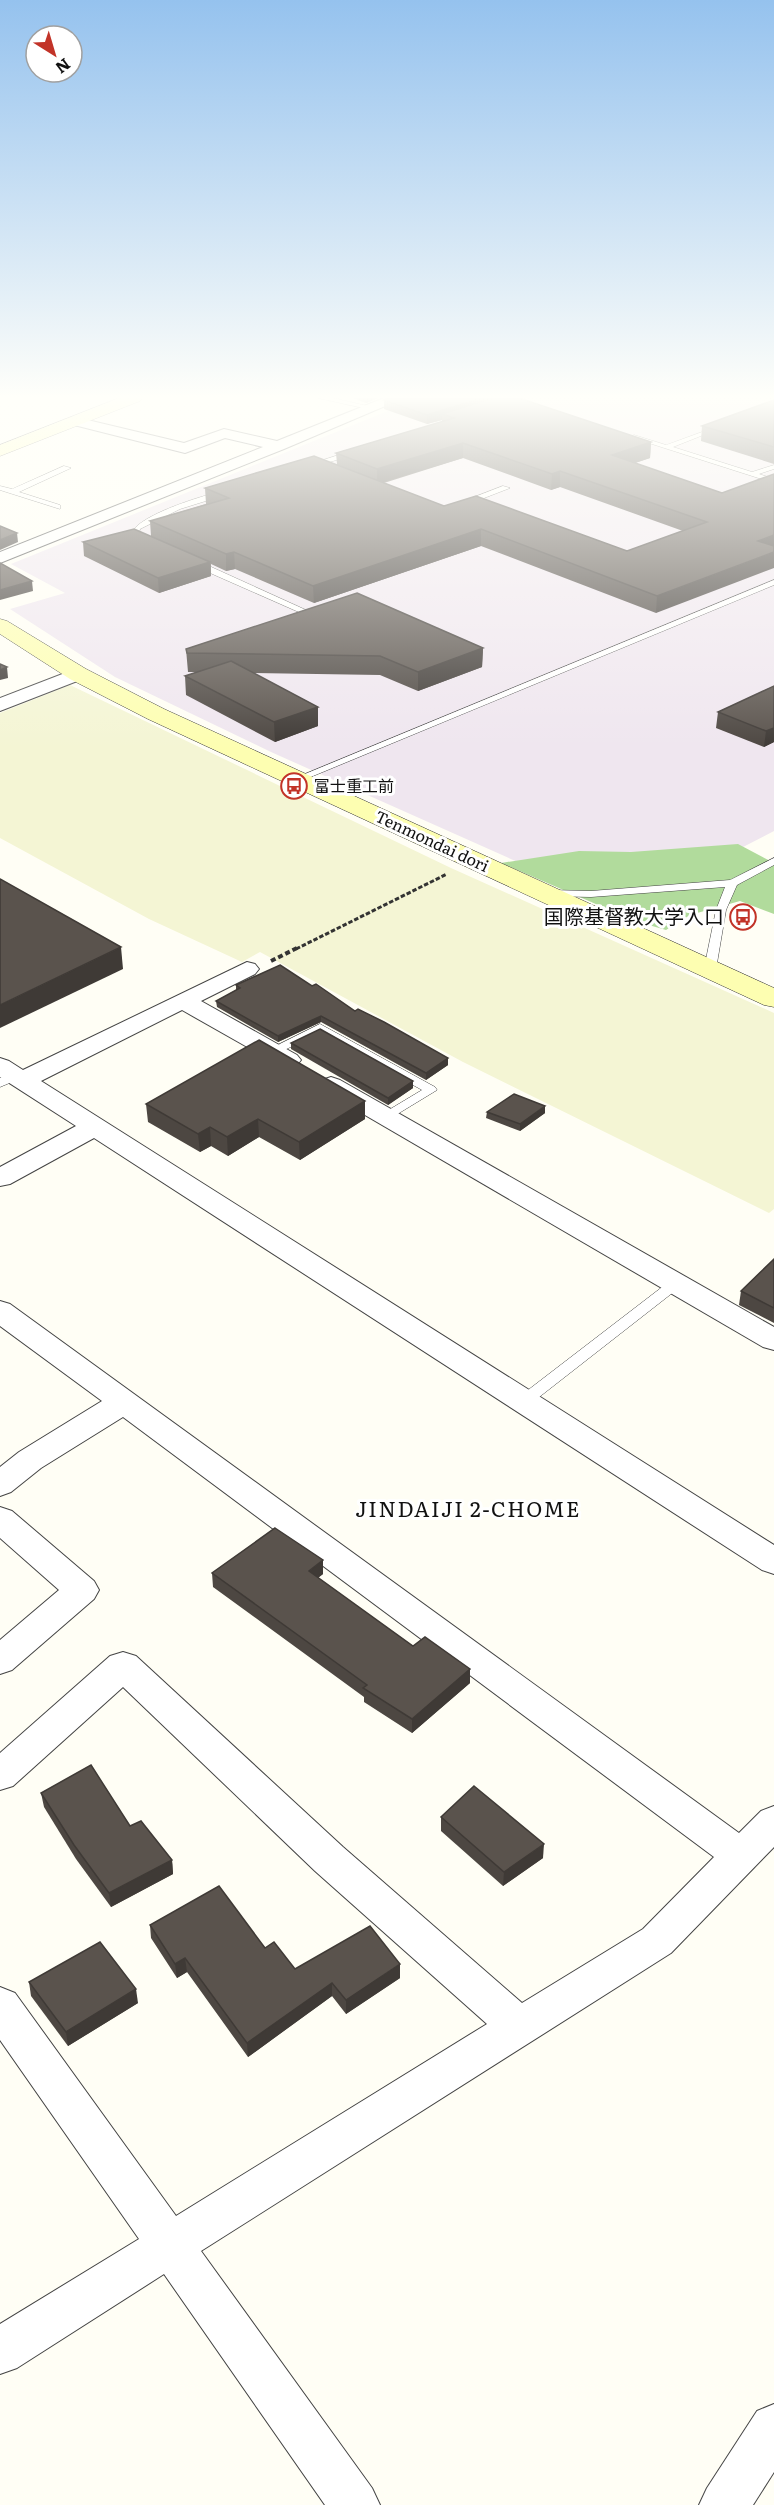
<svg xmlns="http://www.w3.org/2000/svg" width="774" height="2505" viewBox="0 0 774 2505" font-family="Literata,'Noto Sans JP',serif">
<rect width="100%" height="100%" fill="#fffef5"/>
<polygon fill="#efe6ef" points="420,398 774,398 774,831 673,883 585,892 271,752 115,677 10,609 65,593 11,564"/>
<polygon fill="#f4f5d4" points="70,685 451,868 774,1013 774,1209 769,1213 463,1062 260,952 242,962 149,919 0,838 0,713"/>
<polygon fill="#b1db9c" points="738,844 774,863 774,914 740,901 690,915 666,930 635,921 501,863 579,851 631,852"/>
<g fill="none" stroke-linecap="round" stroke-linejoin="round">
<g stroke="#444" stroke-width="1">
<g id="lane">
<polygon points="318,398 333,398 376,408 373,410"/>
<polygon points="716,427 721,428 673,447 752,472 774,465 774,469 759,474 774,479 774,483 630,437 634,435 666,445"/>
<polygon points="354,450 357,450 357,454 309,468 305,466"/>
<polygon points="64,466 71,468 19,492 60,505 60,509 0,490 0,486 12,489"/>
<polygon points="503,486 510,488 466,505 459,503"/>
<path d="M222,491h3v4l-45,14 -40,20 -1,4 8,6v4h-6l-10,-9c7,-19 71,-38 91,-43z"/>
<polygon points="192,561 198,561 317,615 310,617 192,565"/>
<polygon points="774,580 774,585 301,781 293,779"/>
<polygon points="774,858 774,865 737,885 726,910 716,969 710,972 704,969 716,910 725,887 591,897 549,896 544,893 549,890 591,891 730,880"/>
<polygon points="320,1024 435,1087 437,1090 386,1121 380,1117 382,1114 422,1090 320,1033 276,1054 268,1054 266,1051"/>
<polygon points="15,1072 21,1076 19,1079 0,1087 0,1078"/>
<polygon points="675,1280 682,1284 680,1287 529,1405 519,1405 517,1401 519,1397 670,1281"/>
</g>
</g>
<g stroke="#444" stroke-width="2">
<g id="street">
<polygon points="384,398 404,398 284,449 0,563 0,552 263,447 225,438 185,453 70,424 68,421 70,418 75,417 184,443 224,429 277,441"/>
<polygon points="78,668 85,670 87,674 85,678 0,711 0,698"/>
<polygon points="247,962 255,964 259,969 255,974 201,1001 297,1055 301,1060 297,1065 288,1068 279,1065 182,1010 41,1081 774,1545 774,1574 762,1570 94,1138 10,1184 0,1186 0,1167 76,1126 0,1077 0,1058 9,1061 23,1070"/>
<polygon points="331,1077 340,1080 774,1327 774,1350 763,1347 322,1090 318,1085 322,1080"/>
<polygon points="0,1301 10,1304 739,1833 761,1811 774,1806 774,1847 671,1953 201,2251 372,2488 380,2505 325,2505 164,2274 17,2368 0,2374 0,2324 139,2239 0,2040 0,1987 15,1993 176,2216 487,2024 315,1871 123,1687 13,1786 0,1790 0,1753 110,1656 123,1652 136,1656 343,1847 522,2003 643,1929 714,1857 123,1417 41,1468 11,1492 0,1496 0,1467 19,1452 102,1401 0,1326"/>
<polygon points="0,1507 12,1511 94,1581 99,1590 94,1599 12,1670 0,1674 0,1640 59,1590 0,1538"/>
<polygon points="774,2404 774,2472 753,2505 699,2505 707,2488 757,2411"/>
</g>
</g>
<g stroke="#333" stroke-width="1">
<g id="secondary">
<polygon points="119,398 142,398 140,401 0,456 0,445"/>
<polygon points="0,619 7,621 86,669 164,709 774,988 774,1007 764,1005 148,719 70,679 0,634"/>
</g>
</g>
<polyline stroke="#333" stroke-width="3" stroke-dasharray="4.5 2" stroke-linecap="butt" points="296,949 447,874"/>
<polyline stroke="#333" stroke-width="4" stroke-dasharray="5 3" stroke-linecap="butt" points="271,961 299,947"/>
<use href="#lane" fill="#fff" fill-rule="evenodd"/>
<use href="#street" fill="#fff" fill-rule="evenodd"/>
<use href="#secondary" fill="#fdfeb1" fill-rule="evenodd"/>
</g>
<g fill="#4d4742" fill-rule="evenodd">
<polygon points="353,398 378,398 366,403"/>
<path d="M384,400l267,42 -1,16 -15,5 87,30 -66,120 -175,-67 -167,57 -79,-34 -9,2 -15,-7v12l-52,17 -75,-37 -1,-14 68,-6 -1,-15 56,-17 -1,-16 132,-24 -1,-11 106,-31v-2l-15,4 -43,-15zM463,458l88,32 9,-3 123,44 -56,20 -183,-45 -60,-23z"/>
<polygon points="774,400 774,464 701,441 702,426"/>
<polygon points="483,648 482,667 418,691 380,675 253,673 318,707 318,726 275,742 186,695 185,676 198,672 188,672 186,649"/>
<polygon points="774,686 774,742 764,747 716,728 718,712"/>
<polygon points="236,985 312,986 355,1011 448,1058 448,1065 426,1080 321,1022 278,1042 217,1007 216,1001 236,990"/>
<polygon points="291,1043 413,1081 413,1088 388,1105 291,1049"/>
<polygon points="365,1101 365,1119 300,1160 259,1137 228,1156 211,1146 200,1152 148,1122 146,1104"/>
<polygon points="487,1112 545,1113 520,1131 486,1118"/>
<polygon points="774,1259 774,1323 739,1305 741,1291"/>
<polygon points="212,1573 323,1574 318,1578 413,1646 470,1669 470,1683 412,1733 364,1702 364,1697 213,1587"/>
<polygon points="41,1793 172,1860 173,1874 111,1907 76,1859 44,1807"/>
<polygon points="441,1817 543,1858 503,1886 441,1831"/>
<polygon points="150,1925 265,1948 295,1969 400,1978 346,2014 332,1996 248,2057 187,1972 177,1978 151,1938"/>
<polygon points="29,1982 138,2003 68,2046 31,1996"/>
</g>
<g fill="#3f3a36">
<polygon points="366,398 378,398 366,403"/>
<polygon points="481,398 495,398 442,414 442,420 427,424 427,415"/>
<polygon points="651,442 650,458 611,471 612,455"/>
<polygon points="463,443 463,458 377,484 377,469"/>
<polygon points="560,471 560,487 551,490 552,474"/>
<polygon points="481,529 481,546 314,603 313,586"/>
<polygon points="17,533 18,542 0,550 0,540"/>
<polygon points="774,535 774,551 758,541"/>
<polygon points="234,552 235,569 226,571 226,554"/>
<polygon points="774,552 774,568 656,613 657,596"/>
<polygon points="210,562 211,576 159,593 158,578"/>
<polygon points="32,581 33,591 0,600 0,590"/>
<polygon points="483,648 482,667 418,691 418,672"/>
<polygon points="7,667 8,678 0,680 0,670"/>
<polygon points="318,707 318,726 275,742 274,722"/>
<polygon points="774,728 774,742 764,747 766,731"/>
<polygon points="121,947 123,969 0,1028 0,1005"/>
<polygon points="321,1016 321,1022 278,1042 278,1036"/>
<polygon points="448,1058 448,1065 426,1080 426,1073"/>
<polygon points="413,1081 413,1088 388,1105 388,1098"/>
<polygon points="365,1101 365,1119 300,1160 299,1142"/>
<polygon points="545,1106 545,1113 520,1131 520,1124"/>
<polygon points="258,1119 259,1137 228,1156 227,1137"/>
<polygon points="210,1127 211,1146 200,1152 198,1134"/>
<polygon points="323,1560 323,1574 309,1584 309,1571"/>
<polygon points="470,1669 470,1683 412,1733 412,1719"/>
<polygon points="544,1844 543,1858 503,1886 504,1872"/>
<polygon points="172,1860 173,1874 111,1907 109,1893"/>
<polygon points="185,1958 187,1972 177,1978 175,1964"/>
<polygon points="400,1964 400,1978 346,2014 346,2000"/>
<polygon points="332,1983 332,1996 248,2057 247,2043"/>
<polygon points="136,1989 138,2003 68,2046 66,2032"/>
</g>
<g fill="#5a534d" stroke="#3f3a36" stroke-width="1.5">
<polygon points="387,398 481,398 427,415 384,400"/>
<polygon points="494,398 519,398 651,442 612,455 722,493 774,474 774,535 758,541 774,546 774,552 657,596 481,529 313,586 234,552 226,554 150,521 229,498 205,488 314,456 444,506 476,496 627,551 707,522 560,471 552,474 463,443 377,469 336,453 454,418 442,414"/>
<polygon points="774,400 774,447 702,426"/>
<polygon points="0,526 17,533 0,540"/>
<polygon points="134,529 210,562 158,578 83,542"/>
<polygon points="0,563 32,581 0,590"/>
<polygon points="357,593 483,648 418,672 380,656 187,653 186,649"/>
<polygon points="231,661 318,707 274,722 185,676"/>
<polygon points="0,664 7,667 0,670"/>
<polygon points="774,686 774,728 766,731 718,712"/>
<polygon points="0,879 121,947 0,1005"/>
<polygon points="280,965 312,986 316,984 355,1011 358,1009 384,1022 448,1058 426,1073 321,1016 278,1036 216,1001 240,988 236,985"/>
<polygon points="320,1029 413,1081 388,1098 291,1043"/>
<polygon points="259,1040 365,1101 299,1142 258,1119 227,1137 210,1127 198,1134 146,1104"/>
<polygon points="514,1094 545,1106 520,1124 487,1112"/>
<polygon points="774,1259 774,1308 741,1291"/>
<polygon points="275,1528 323,1560 309,1571 413,1646 425,1637 470,1669 412,1719 363,1688 367,1685 212,1573"/>
<polygon points="91,1765 130,1826 141,1821 172,1860 109,1893 74,1845 41,1793"/>
<polygon points="474,1786 544,1844 504,1872 441,1817"/>
<polygon points="219,1886 265,1948 274,1942 295,1969 370,1926 400,1964 346,2000 332,1983 247,2043 185,1958 175,1964 150,1925"/>
<polygon points="100,1942 136,1989 66,2032 29,1982"/>
</g>
<linearGradient id="sky" x2="0" y2="1"><stop stop-color="#95c2ee"/><stop offset="0.53" stop-color="#fffffa"/><stop offset="1" stop-color="#fffffa" stop-opacity="0"/></linearGradient>
<rect width="774" height="749" fill="url(#sky)"/>
<defs>
<g id="bus-ring" transform="scale(1.35)"><circle r="9.5" fill="#fff" stroke="#c23328" stroke-width="1.5"/><path d="M-5-6H5V4H4V6H2V4H-2V6H-4V4H-5ZM-3.5-4V0h7V-4ZM-3.5 1.2v1.5H-2V1.2ZM2 1.2v1.5H3.5V1.2Z" fill="#c23328"/></g>
</defs>
<g fill-rule="evenodd">
<use href="#bus-ring" x="294" y="786"/>
<use href="#bus-ring" x="743" y="917"/>
</g>
<g text-anchor="middle" stroke-width="6" stroke-linejoin="round" paint-order="stroke">
<g font-size="16" fill="#111" stroke="#fff" text-anchor="start">
<text x="314" y="792">富士重工前</text>
</g>
<g font-size="16" fill="#111" stroke="#fff">
<text transform="translate(432 841) rotate(25)" y="6">Tenmondai dori</text>
</g>
<g font-size="20" fill="#111" stroke="#fff" text-anchor="end">
<text x="724" y="924">国際基督教大学入口</text>
</g>
<g font-size="21" letter-spacing="1.5" fill="#111" stroke="#fff">
<text x="468" y="1517">JINDAIJI 2-CHOME</text>
</g>
</g>
<g transform="translate(54 54) rotate(143)"><circle r="28" fill="#ffffff" stroke="#a0a0a0" stroke-width="1.5"/>
<path d="M0-4.5L10 22L0 15L-10 22Z" fill="#c23328"/>
<text y="-9" font-size="16" font-weight="bold" text-anchor="middle" fill="#111111">N</text>
</g>
</svg>
